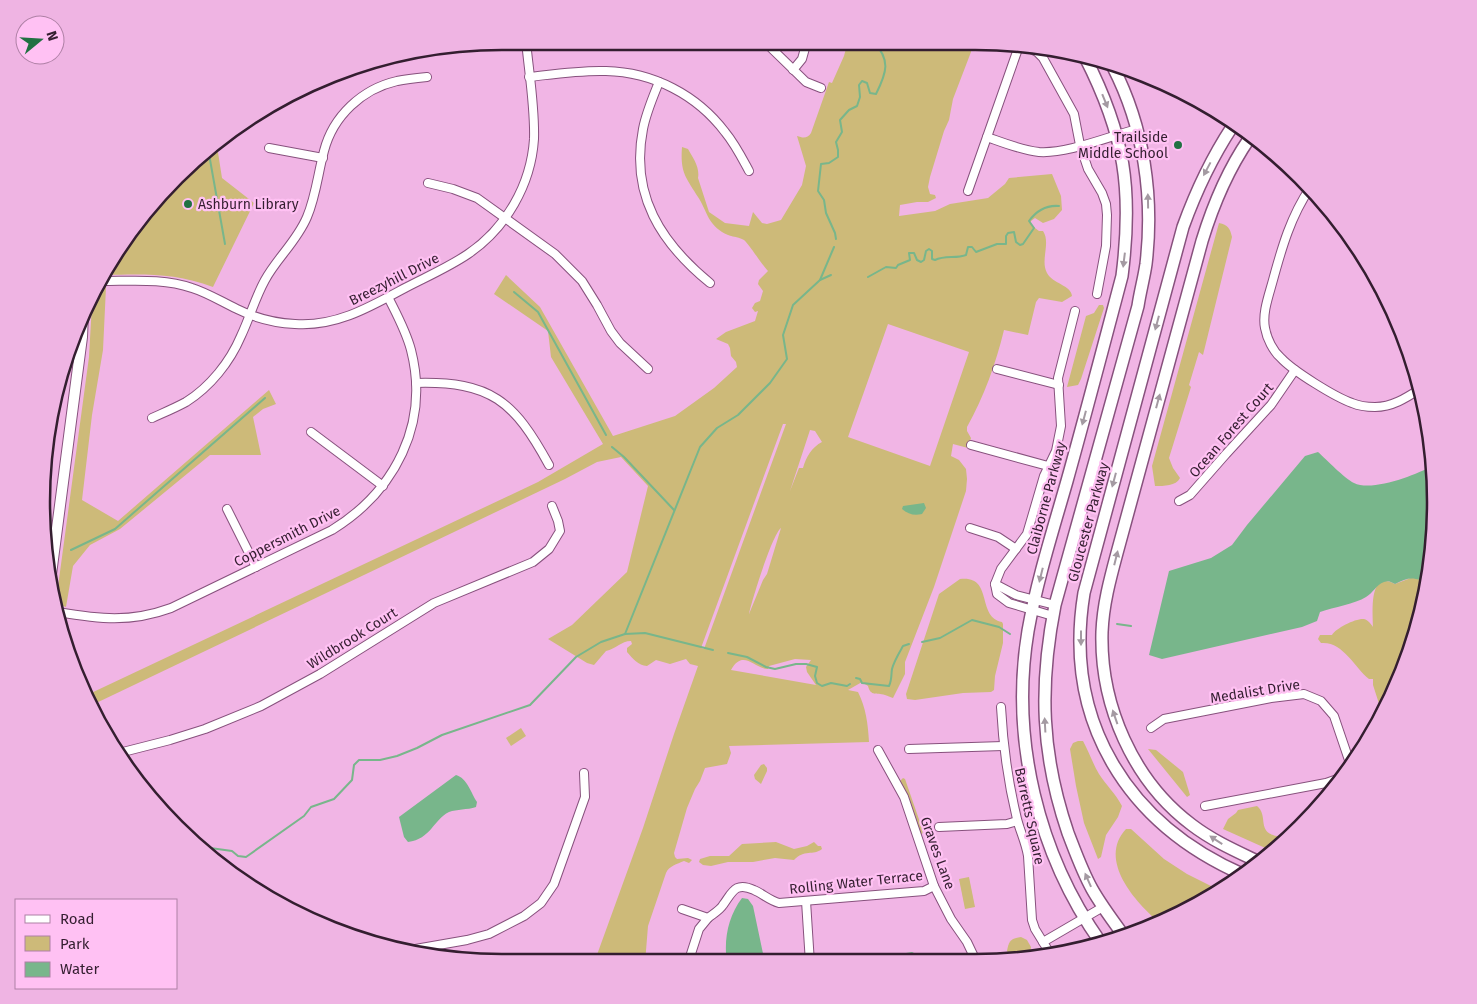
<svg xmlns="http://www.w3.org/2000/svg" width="1477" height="1004" viewBox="0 0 1477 1004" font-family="'Fira Sans',sans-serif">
<rect width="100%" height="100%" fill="#f1b5e5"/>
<g fill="#cdba79" fill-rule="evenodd">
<path d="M848,41h124l-1,11 -18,47 -4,21 -5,11 -14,46 -2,10 2,7 5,1 1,3 -8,4h-11l-17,3 -1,11 36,-5 15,-7 38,-6 17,-14 4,-6 43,-4 9,22 1,14 -8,9 -11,4 -8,-5 -4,3v4l8,6h4c8,12 -3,29 4,42 6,11 24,12 25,23l-10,6 -23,-4 -3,4 -8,33 -24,-5c-8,33 -20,67 -37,97v4l4,7 -3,10 -15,-4 -2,12 8,4 7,9 1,10 -1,12 -32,96 -29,75v12l-12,24c-3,-1 -5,-2 -8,-3 -9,-3 -14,2 -17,-9l-6,-4 -14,8 10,2c8,16 10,32 11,50l-140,4 2,7 -4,11 -22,4 -5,13 -5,8 -8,19 -13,45 1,4 2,2 11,-1 4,2 -3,3 -5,-2c-7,3 -15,5 -18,12l-18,53 -3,37h-51l49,-135 31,-94 24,-68 -8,-2 -4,-5 -16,5 -14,-4 -9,6c-9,-1 -14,-7 -20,-14v-4l5,-4 -1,-3c-10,0 -15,8 -25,10l-12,14 -7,-2 -39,-24 24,-14 55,-53 21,-86 -27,-29 -24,5 -32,17 -473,226 -3,-11 449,-212 65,-38 -52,-87 -3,-26 -54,-37 12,-19 34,32 73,129 62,-20 39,-28 23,-21 -1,-5 -5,-6 -1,-8 -2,-4 -12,-5 10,-7 29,-11 3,-10 -3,1 -3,-4 3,-5 5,-2 3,-10 -5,-7 1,-4 9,-9c-6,-6 -19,-27 -24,-31 -7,-4 -15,-3 -22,-8 -15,-10 -15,-21 -24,-35 -12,-20 -18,-24 -16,-50l6,2c5,9 12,18 10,29l11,34 16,11 24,3 4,-14 9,11 5,1 14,-4 21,-35 4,-19 -9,-30c6,2 10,3 14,-3l18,-51 3,1 12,-27zM888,324l81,28 -39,114 -82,-29zM783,424h3l-82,225 -3,-1zM810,430l5,1 7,11c-10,5 -16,15 -19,26h-4l-9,23zM781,528l-14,46 -4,6 -14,34c3,-14 23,-79 32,-86zM795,659l16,1 -5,7 1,5 9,13 -85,-15c12,-22 24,-1 37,-1l1,-3z"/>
<path d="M217,146l5,32 32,25 -41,84c-37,-14 -68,-13 -107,-12l31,-54z"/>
<path d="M1219,223c9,2 11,5 13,14l-29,118 -4,-3 -10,33 2,2 -22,71 4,10 7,10c-4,8 -16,8 -25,8l-3,-20z"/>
<path d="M106,287l-3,63 -11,65 -10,85 36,21 151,-131 7,14 -13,5 -10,8 8,38h-51l-90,74 -30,16 -17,21 -7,41c-6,-2 -9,-6 -9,-13l32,-237 3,-54 3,-10 4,-4z"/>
<polygon points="1099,305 1103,305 1104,308 1081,379 1078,385 1067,387 1086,316 1094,313"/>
<path d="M1429,571l-2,21 -26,86 -19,35 -9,-28v-6h-4c-15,-12 -26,-38 -48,-36l-3,-4 2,-4h12c4,-7 24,-17 32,-16 4,1 7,5 9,8 0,-14 -5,-58 22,-43z"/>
<path d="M960,579c34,-4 16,38 42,43l1,2v19l-8,33 -1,14 -3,2 -28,1 -48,7 -8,-1 -1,-5 33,-100z"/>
<polygon points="521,728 526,736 511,746 506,738"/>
<path d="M1078,741h5c6,11 10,23 16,33 7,11 17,20 23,32l-4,11 -12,18 -5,22 -3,2 -14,-36 -8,-37 -6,-37 3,-6z"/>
<polygon points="1148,749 1156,750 1183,772 1190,795 1187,797"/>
<polygon points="764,764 767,768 767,771 761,784 755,779 754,775 761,765"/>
<polygon points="903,778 905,779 923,831 922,834 920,834 900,784 900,781"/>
<path d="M1257,806c12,10 -1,26 20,30 4,1 7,2 12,2l-17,13 -49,-22 5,-10 8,-6 2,-3z"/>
<path d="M1126,829h5l33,30 23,15 34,17 -61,32c-24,-20 -63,-63 -34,-94z"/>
<path d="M776,842l18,7 13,-3 7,-4 4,4h3l1,3c-9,7 -18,0 -28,11l-19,-2 -22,4h-25l-17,4 -8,-1 -4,-3 1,-3 10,-3h19l13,-12z"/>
<polygon points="969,877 975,907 965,909 959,879"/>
<path d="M1021,937l6,3 4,7 -1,5 -5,3 -14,1 -4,-5c2,-10 3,-12 14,-14z"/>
</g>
<g fill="#78b68b">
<path d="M1318,452c9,8 26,26 36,31 18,9 62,-8 78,-17l4,36 -8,83c-12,-9 -20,-8 -33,-1 -4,-2 -6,-4 -11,-2 -8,3 -11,11 -18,15 -11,7 -32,10 -46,15l-3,9 -15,6 -140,32 -13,-4 20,-84 42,-13 21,-13 15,-20 58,-69z"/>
<path d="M924,503l2,5 -4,6c-8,2 -14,0 -20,-5l1,-3z"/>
<path d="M456,775c11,3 15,18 21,27l-1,5c-9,3 -19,2 -27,5 -16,8 -18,27 -41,30l-4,-5 -5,-20z"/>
<path d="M742,898l6,1 5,7 12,57h-51l12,-10c-1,-20 4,-39 16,-55z"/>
<polygon points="912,952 916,954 917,959 914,963 845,963"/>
</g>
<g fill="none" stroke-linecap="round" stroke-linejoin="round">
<g stroke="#78b68b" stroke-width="2">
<polyline points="209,154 225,244"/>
<path d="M836,239l-1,-6 -9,-20 -2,-13 -6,-9 3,-27 8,-1 9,-6v-7l-2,-8 6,-10 -2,-12 9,-10 8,-4 3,-9 -1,-12 3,-4 5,2 3,10 6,1c11,-22 15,-34 -3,-53"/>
<path d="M868,277l18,-10 10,1 2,-3 12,-5 -1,-7h5l3,7 4,2 3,-2 2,-9 3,-2 3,2v8l3,1c10,-5 21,-1 31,-5l2,-8h4l4,5 21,-8h9v-8l2,-3 6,-1 2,10 4,3 3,-1 11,-16 -5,-7c8,-11 18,-16 30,-15"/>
<polyline points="820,280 831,275"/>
<polyline points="514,292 538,312 606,435"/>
<polyline points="612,447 624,457 674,510"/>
<polyline points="71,550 115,529 265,398"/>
<polyline points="1117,624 1131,626"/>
<polyline points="625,634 645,633 713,650"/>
<polyline points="922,642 940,638 972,620 999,627 1010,634"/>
<polyline points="728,653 747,657 766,667 775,669 796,664 806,664 817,667 815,676 817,683 822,686 831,683 847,686 850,684"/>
<path d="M856,678l4,1 2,4 27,3c3,-6 2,-11 3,-17 2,-8 7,-16 11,-23l6,-2"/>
<polyline points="203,847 232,851 238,856 246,857 304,816 311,807 334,799 352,780 354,765 359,760 380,760 397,756 417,748 442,735 530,705 576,657 601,642 625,634 700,447 717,428 738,415 770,383 787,359 783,335 793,305 820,280 834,247"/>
</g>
<g stroke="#87517d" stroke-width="10">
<g id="minor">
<polyline points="764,41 806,82 821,88"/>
<polyline points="1025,46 1037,52 1043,58 1074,114 1080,145 1088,169 1102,193 1106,204 1107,215 1106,246 1097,294"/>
<polyline points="793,70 802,59 807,41"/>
<path d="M529,77c26,-3 52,-7 77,-6 47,1 91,24 119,61 10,12 17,26 24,39"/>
<path d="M659,82c-6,15 -13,31 -16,47 -13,66 18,114 67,154"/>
<path d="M987,137c17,6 34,13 52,15 29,2 70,-16 99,-23"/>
<polyline points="269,148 323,158"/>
<polyline points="428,183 453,189 477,198 555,254 582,281 597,305 611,331 620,343 648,369"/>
<path d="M1310,188c-19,28 -28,59 -37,92 -4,15 -11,33 -8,48 2,11 8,23 16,30 12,13 54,39 71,45 7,3 15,4 23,4 17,0 31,-9 45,-18"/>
<polyline points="968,191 1019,46"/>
<polyline points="1376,280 1378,289"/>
<path d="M102,281c30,0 62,-3 90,7 16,5 30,14 45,21 18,9 38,14 58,15 41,3 75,-17 110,-36 21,-11 44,-21 63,-34 38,-26 63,-69 66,-115 1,-32 -5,-66 -8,-98"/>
<polyline points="997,369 1059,385"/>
<path d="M416,383c75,-2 98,18 133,82"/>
<path d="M152,418c11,-5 23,-10 34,-16 24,-15 44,-40 55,-66 9,-19 14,-38 24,-56 12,-22 32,-39 42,-63 9,-21 11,-44 17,-66 9,-35 38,-62 73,-70 10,-2 20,-3 30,-4"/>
<polyline points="311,432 383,486"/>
<polyline points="971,445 1048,466"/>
<polyline points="1179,501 1190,495 1226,454 1271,405 1295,370"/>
<polyline points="227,509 256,567"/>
<polyline points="970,528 998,537 1016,549"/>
<polyline points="995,584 1016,595 1055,605"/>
<path d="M58,612c41,7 72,11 113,-4l161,-78c63,-39 98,-106 79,-180 -5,-19 -14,-35 -23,-53"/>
<polyline points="1053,616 1009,603 997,594 995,584 1001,569 1027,534 1044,476 1056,451 1061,426 1058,378 1075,311"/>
<path d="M1001,707c2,38 7,75 16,112 3,12 9,24 11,37l4,64 3,9 16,26"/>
<polyline points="1151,728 1164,719 1271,698 1304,694 1321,701 1334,716 1351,766"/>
<polyline points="909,749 1003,746"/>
<polyline points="878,750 904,797 934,886 951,919 967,942 977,963"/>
<polyline points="119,753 170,740 205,729 261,706 320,674 434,603 533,562 549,549 560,531 558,521 552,506"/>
<polyline points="1205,806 1326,783 1343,777"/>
<polyline points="939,827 1007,824 1017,821"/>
<polyline points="806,901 810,963"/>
<polyline points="682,909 708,918 699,929 688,963"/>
<path d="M708,918c5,-4 12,-8 15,-13 9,-12 12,-24 31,-15 9,4 15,10 25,13l145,-12 10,-5"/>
<polyline points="1043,942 1103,907"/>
<polyline points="404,951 467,940 489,934 524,916 541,903 554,884 585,797 584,773"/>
</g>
</g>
<g stroke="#87517d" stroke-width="12">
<polyline id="tertiary" points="50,582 82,337 83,314"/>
</g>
<g stroke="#87517d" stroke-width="14">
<g id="secondary">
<path d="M1085,57c40,78 48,133 37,219 -18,68 -36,137 -55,205 -14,49 -30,99 -39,150 -18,108 10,223 73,312"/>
<path d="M1113,67c31,60 41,130 33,197 -2,14 -6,28 -8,42l-83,299c-16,81 -14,149 13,228 7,18 14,38 24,56 9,16 21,32 32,47"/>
<path d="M1232,127c-21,32 -36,64 -49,100l-99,366c-21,128 43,231 160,282"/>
<path d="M1249,139c-22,32 -36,66 -47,102l-85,312c-7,26 -14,52 -15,79 -2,73 31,149 90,193 21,16 44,26 67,37"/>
</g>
</g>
<use href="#minor" stroke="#fff" stroke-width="8"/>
<use href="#tertiary" stroke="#fff" stroke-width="10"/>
<use href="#secondary" stroke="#fff" stroke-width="11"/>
</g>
<defs><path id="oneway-solid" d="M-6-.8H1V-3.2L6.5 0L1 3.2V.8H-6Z" transform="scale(1.25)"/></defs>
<g fill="#a49aa2">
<use href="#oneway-solid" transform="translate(1105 101) rotate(68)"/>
<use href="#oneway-solid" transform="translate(1207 169) rotate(118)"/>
<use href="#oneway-solid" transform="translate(1148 201) rotate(-91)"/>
<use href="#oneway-solid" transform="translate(1124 260) rotate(97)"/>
<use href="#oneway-solid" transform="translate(1157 323) rotate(105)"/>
<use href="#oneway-solid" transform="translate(1158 401) rotate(-75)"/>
<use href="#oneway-solid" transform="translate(1084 418) rotate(105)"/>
<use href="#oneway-solid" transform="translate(1114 480) rotate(105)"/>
<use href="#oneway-solid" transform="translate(1116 558) rotate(-76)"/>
<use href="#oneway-solid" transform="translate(1041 575) rotate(104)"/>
<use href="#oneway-solid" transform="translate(1081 638) rotate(90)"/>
<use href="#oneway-solid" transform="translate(1115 717) rotate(-109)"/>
<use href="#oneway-solid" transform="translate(1045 725) rotate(-93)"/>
<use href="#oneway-solid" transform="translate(1216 840) rotate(-147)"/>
<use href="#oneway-solid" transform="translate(1088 880) rotate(-114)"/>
</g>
<g fill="#217142" stroke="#ffc1f3" stroke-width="2">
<circle cx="1178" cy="145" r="5"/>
<circle cx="188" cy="204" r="5"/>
</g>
<g text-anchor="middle" stroke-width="4.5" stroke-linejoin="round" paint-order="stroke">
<g font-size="14" fill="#341e30" stroke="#ffc1f3" text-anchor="end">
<text x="1168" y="142">Trailside<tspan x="1168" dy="16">Middle School</tspan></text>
<text x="198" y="209" text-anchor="start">Ashburn Library</text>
</g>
<g font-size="14" fill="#341e30" stroke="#ffc1f3">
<text transform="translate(394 279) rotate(-27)" y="5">Breezyhill Drive</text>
<text transform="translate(1231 430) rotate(-49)" y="5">Ocean Forest Court</text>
<text transform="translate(1046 498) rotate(-75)" y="5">Claiborne Parkway</text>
<text transform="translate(1088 522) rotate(-75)" y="5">Gloucester Parkway</text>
<text transform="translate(287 536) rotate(-27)" y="5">Coppersmith Drive</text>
<text transform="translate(352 638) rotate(-32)" y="5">Wildbrook Court</text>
<text transform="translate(1255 691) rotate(-9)" y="5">Medalist Drive</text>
<text transform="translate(1030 816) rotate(78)" y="5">Barretts Square</text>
<text transform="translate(938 853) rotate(70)" y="5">Graves Lane</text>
<text transform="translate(856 882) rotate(-6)" y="5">Rolling Water Terrace</text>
</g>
</g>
<path d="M0 0H1477V1004H0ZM502 50H975A452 452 0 0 1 1427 502V502A452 452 0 0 1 975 954H502A452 452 0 0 1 50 502V502A452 452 0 0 1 502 50Z" fill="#efb4e3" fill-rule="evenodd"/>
<path fill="none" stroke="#341e30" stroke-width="2.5" d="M502 50H975A452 452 0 0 1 1427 502V502A452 452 0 0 1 975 954H502A452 452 0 0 1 50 502V502A452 452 0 0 1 502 50Z"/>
<rect x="15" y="899" width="162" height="90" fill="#ffc1f3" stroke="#ae80a5"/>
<rect x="25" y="915" width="25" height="8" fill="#ffffff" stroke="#ae80a5"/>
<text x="60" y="924" font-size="15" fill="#341e30">Road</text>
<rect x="25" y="936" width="25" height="15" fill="#cdba79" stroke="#ae80a5"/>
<text x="60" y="949" font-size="15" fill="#341e30">Park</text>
<rect x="25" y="962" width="25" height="15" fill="#78b68b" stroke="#ae80a5"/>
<text x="60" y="974" font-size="15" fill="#341e30">Water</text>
<g transform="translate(40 40) rotate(72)"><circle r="24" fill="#ffc1f3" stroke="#ae80a5"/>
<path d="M0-4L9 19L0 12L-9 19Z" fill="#217142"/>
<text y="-8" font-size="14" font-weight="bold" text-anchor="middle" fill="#341e30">N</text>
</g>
</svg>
